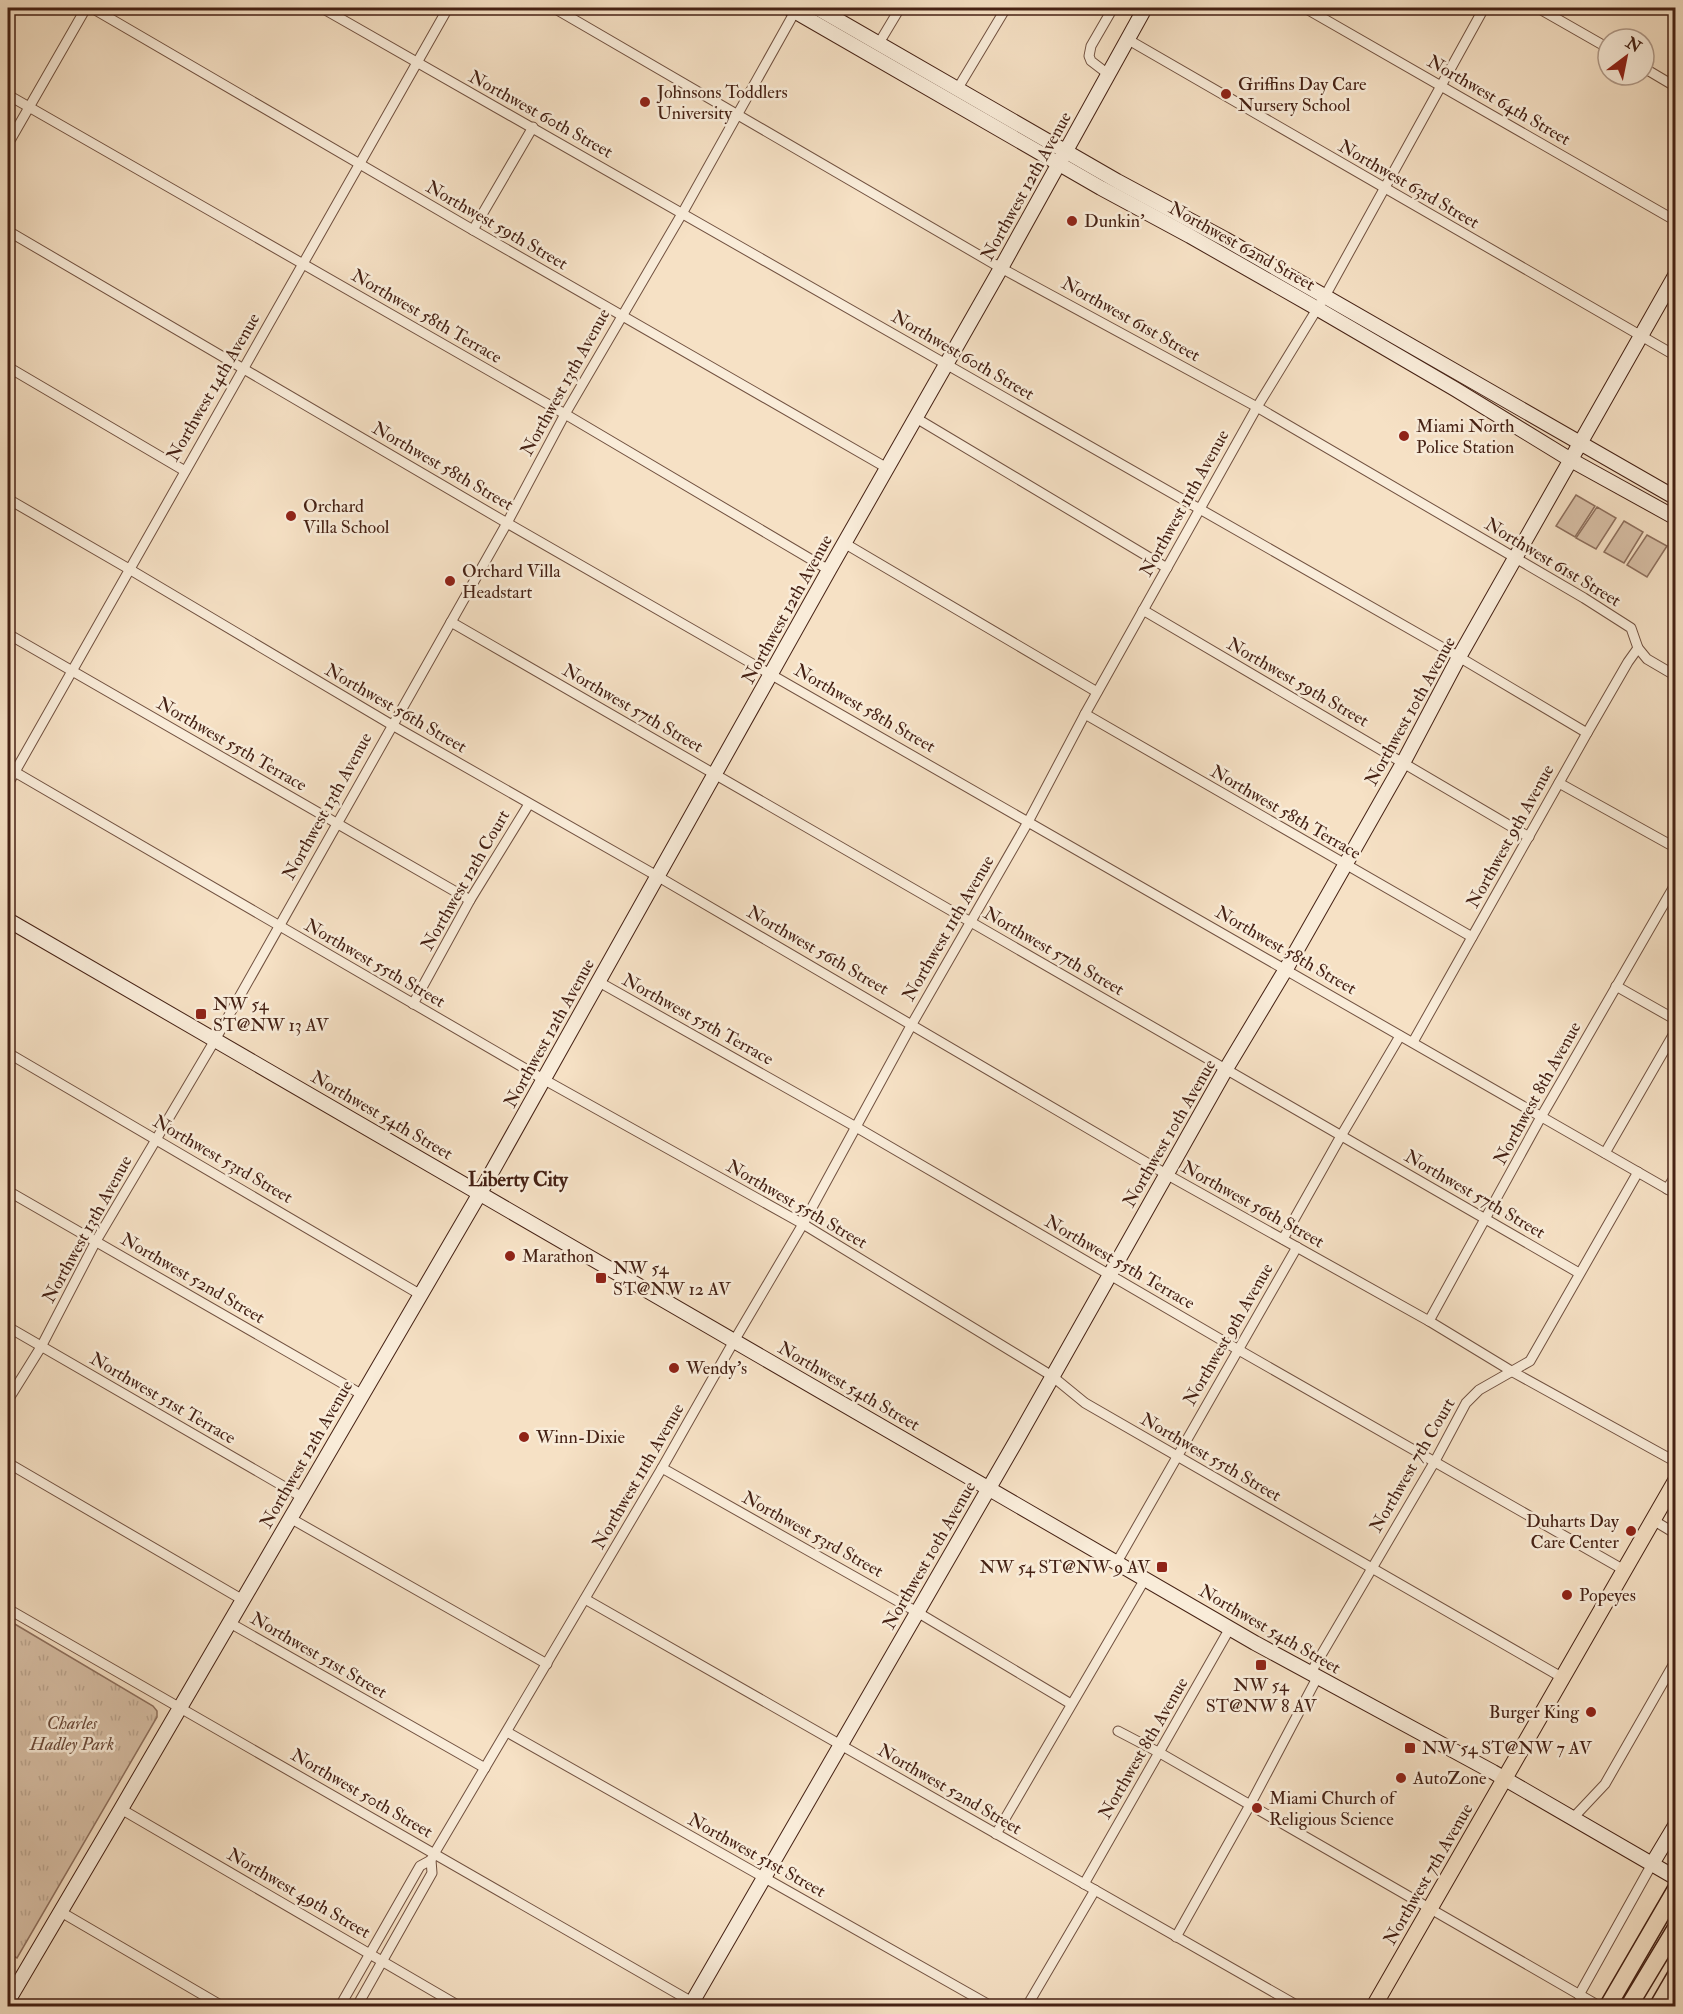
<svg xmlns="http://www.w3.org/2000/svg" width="1683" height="2014" viewBox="0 0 1683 2014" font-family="'IM FELL Double Pica',serif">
<defs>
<pattern id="park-tufts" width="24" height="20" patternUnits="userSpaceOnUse" patternTransform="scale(1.5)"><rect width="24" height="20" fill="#d8c0a7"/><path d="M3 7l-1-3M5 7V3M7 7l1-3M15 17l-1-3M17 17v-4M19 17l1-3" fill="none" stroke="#bba58f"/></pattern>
</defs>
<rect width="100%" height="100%" fill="#f6e1c5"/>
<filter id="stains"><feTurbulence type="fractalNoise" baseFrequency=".00333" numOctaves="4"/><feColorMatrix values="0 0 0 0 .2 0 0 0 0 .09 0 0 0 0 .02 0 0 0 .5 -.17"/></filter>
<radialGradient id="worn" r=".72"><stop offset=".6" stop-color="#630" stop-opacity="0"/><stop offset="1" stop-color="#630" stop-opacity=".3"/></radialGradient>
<g fill="#d8c0a7" stroke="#8e705e" stroke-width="1.5">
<polygon points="1576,495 1595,506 1575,537 1556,526"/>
<polygon points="1597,507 1616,518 1596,549 1576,538"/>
<polygon points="1624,521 1643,532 1624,563 1604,552"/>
<polygon points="1647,535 1667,546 1647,577 1627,565"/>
</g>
<polygon fill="url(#park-tufts)" stroke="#8e705e" stroke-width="1.5" points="8,1620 153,1706 157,1711 157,1717 17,1958 8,1953"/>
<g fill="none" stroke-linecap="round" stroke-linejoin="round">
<g stroke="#715140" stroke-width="11">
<g id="street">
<polyline points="92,8 473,230 887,468"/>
<polyline points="322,8 1459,657 1587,733"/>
<polyline points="554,8 1001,268 1257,407 1584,598 1631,628 1638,648 1647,659 1676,676"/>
<polyline points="1305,8 1676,221"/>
<polyline points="1538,8 1608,48"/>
<polyline points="1127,39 1676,356"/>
<polyline points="879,43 900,8"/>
<polyline points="1644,68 1676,87"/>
<polyline points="1108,74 1091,61 1089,56 1091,46 1113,8"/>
<polyline points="958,88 1006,8"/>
<polyline points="8,95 565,414 829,570"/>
<polyline points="8,144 86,8"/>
<polyline points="473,230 533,127"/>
<polyline points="8,231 507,523 1676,1194"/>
<polyline points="8,367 185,471"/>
<polyline points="916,418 1167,568"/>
<polyline points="8,499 129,569 392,725 657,876 1166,1174 1429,1321 1513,1372 1676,1462"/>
<polyline points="844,543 1097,692"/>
<polyline points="1143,610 1529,837"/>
<polyline points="451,622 1579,1273"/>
<polyline points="8,634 470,900"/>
<polyline points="1085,714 1472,937"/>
<polyline points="8,768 543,1079 803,1224 1052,1376 1085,1403 1563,1678"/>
<polyline points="1559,783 1676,848"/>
<polyline points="8,784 448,8"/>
<polyline points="599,982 856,1127 1237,1349 1624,1570"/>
<polyline points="1616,986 1676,1020"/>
<polyline points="413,1004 470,900 529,804"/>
<polyline points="1413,1042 1587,733 1628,662 1638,648"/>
<polyline points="8,1053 421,1295"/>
<polyline points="1605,1153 1676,1030"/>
<polyline points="1667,1189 1676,1175"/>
<polyline points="8,1191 361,1394"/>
<polyline points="1283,1239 1341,1136 1400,1036"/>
<polyline points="1429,1321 1541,1117 1676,883"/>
<polyline points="8,1327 302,1497"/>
<polyline points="8,1400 41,1347 96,1241 215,1040 507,523 565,414 683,212 797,8"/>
<polyline points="8,1463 243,1600"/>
<polyline points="662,1468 917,1612 1071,1704"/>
<polyline points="290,1518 547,1664"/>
<polyline points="1653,1520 1676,1534"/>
<polyline points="1117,1562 1297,1247"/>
<polyline points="585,1599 1298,2006"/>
<polyline points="8,1609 699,2006"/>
<polyline points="230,1623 485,1768"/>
<polyline points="1310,1674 1435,1461 1466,1403 1479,1390 1530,1361 1638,1172"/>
<polyline points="1118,1731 1160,1753 1599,2006"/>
<polyline points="507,1732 991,2006"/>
<polyline points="121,1809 459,2006"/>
<polyline points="1573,1818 1605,1784 1676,1660"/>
<polyline points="996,1834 1145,1579"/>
<polyline points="1084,1884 1230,1628"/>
<polyline points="61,1912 222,2006"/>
<polyline points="1176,1937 1250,1805 1317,1678"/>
<polyline points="1579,1995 1652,1864"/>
<polyline points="340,2006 420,1866 431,1860"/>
<polyline points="357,2006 432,1873 431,1860 434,1854 662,1468 734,1341 803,1224 912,1024 1028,822 1085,714 1257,407 1325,296 1484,8"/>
<polyline points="1027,2006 1095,1890"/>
</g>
</g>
<g stroke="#452114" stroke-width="16">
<g id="secondary">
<polyline points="789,8 1101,188 1190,236 1318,309 1455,389 1571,460 1676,518"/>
<polyline points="817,8 1117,181 1225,239 1676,498"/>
<polyline points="8,920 1255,1643 1493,1772 1676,1878"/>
<polyline points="1652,1864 1676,1824"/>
<polyline points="8,2001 121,1809 480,1193 829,570 1001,268 1145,8"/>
<polyline points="690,2006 1015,1443 1226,1069 1286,969 1403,763 1459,657 1676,274"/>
</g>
</g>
<g stroke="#452114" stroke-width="17">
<polyline id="primary" points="1374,2006 1676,1480"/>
</g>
<g stroke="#452114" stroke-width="19">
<g id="highway">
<polyline points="1608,2006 1676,1889"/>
<polyline points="1629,2006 1676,1928"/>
<polyline points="1658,2006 1676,1975"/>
</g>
</g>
<use href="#street" stroke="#f9ecd9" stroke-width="9"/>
<use href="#secondary" stroke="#f9ecd9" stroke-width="14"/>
<use href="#primary" stroke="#f6e1c5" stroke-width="15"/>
<use href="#highway" stroke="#f6e1c5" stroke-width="16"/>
</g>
<g fill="#8f2418" stroke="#f9ecd9" stroke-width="2">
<circle cx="1226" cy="94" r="6"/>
<circle cx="645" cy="102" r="6"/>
<circle cx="1072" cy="221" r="6"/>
<circle cx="1404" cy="436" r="6"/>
<circle cx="291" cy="516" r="6"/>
<circle cx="450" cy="581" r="6"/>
<rect x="195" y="1008" width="12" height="12" rx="3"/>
<circle cx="510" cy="1256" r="6"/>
<rect x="595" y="1272" width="12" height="12" rx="3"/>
<circle cx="674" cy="1368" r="6"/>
<circle cx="524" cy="1437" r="6"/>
<circle cx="1631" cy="1531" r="6"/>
<rect x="1156" y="1561" width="12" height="12" rx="3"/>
<circle cx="1567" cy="1595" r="6"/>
<rect x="1255" y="1659" width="12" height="12" rx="3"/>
<circle cx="1591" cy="1712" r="6"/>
<rect x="1404" y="1742" width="12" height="12" rx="3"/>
<circle cx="1401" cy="1778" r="6"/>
<circle cx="1257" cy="1808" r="6"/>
</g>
<g text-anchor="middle" stroke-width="5" stroke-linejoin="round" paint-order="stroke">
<g font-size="18" fill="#452114" stroke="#f9ecd9" text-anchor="start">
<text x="1238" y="90">Griffins Day Care<tspan x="1238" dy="21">Nursery School</tspan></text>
<text x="657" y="98">Johnsons Toddlers<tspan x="657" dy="21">University</tspan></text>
<text x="1084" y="227">Dunkin'</text>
<text x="1416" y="432">Miami North<tspan x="1416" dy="21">Police Station</tspan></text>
<text x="303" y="512">Orchard<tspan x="303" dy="21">Villa School</tspan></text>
<text x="462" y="577">Orchard Villa<tspan x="462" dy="21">Headstart</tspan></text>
<text x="213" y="1010">NW 54<tspan x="213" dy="21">ST@NW 13 AV</tspan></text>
<text x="522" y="1262">Marathon</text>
<text x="613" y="1274">NW 54<tspan x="613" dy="21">ST@NW 12 AV</tspan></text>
<text x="686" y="1374">Wendy's</text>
<text x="536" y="1443">Winn-Dixie</text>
<text x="1619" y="1527" text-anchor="end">Duharts Day<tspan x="1619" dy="21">Care Center</tspan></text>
<text x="1150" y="1573" text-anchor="end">NW 54 ST@NW 9 AV</text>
<text x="1579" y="1601">Popeyes</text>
<text x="1261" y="1691" text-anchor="middle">NW 54<tspan x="1261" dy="21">ST@NW 8 AV</tspan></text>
<text x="1579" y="1718" text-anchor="end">Burger King</text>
<text x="1422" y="1754">NW 54 ST@NW 7 AV</text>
<text x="1413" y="1784">AutoZone</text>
<text x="1269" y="1804">Miami Church of<tspan x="1269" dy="21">Religious Science</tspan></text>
</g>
<g font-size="18" fill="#452114" stroke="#f9ecd9">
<text transform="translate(1499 100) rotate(30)" y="6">Northwest 64th Street</text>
<text transform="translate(541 114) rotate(29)" y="6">Northwest 60th Street</text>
<text transform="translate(1409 184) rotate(30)" y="6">Northwest 63rd Street</text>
<text transform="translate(1026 186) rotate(-61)" y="6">Northwest 12th Avenue</text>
<text transform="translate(497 225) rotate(30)" y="6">Northwest 59th Street</text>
<text transform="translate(1242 246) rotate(29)" y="6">Northwest 62nd Street</text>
<text transform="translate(427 316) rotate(30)" y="6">Northwest 58th Terrace</text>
<text transform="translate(1131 319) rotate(29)" y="6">Northwest 61st Street</text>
<text transform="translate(963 355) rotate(30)" y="6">Northwest 60th Street</text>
<text transform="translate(565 382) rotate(-61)" y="6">Northwest 13th Avenue</text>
<text transform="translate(213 387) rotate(-60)" y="6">Northwest 14th Avenue</text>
<text transform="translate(443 466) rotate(30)" y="6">Northwest 58th Street</text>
<text transform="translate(1184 503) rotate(-61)" y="6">Northwest 11th Avenue</text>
<text transform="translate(1553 562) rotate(31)" y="6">Northwest 61st Street</text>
<text transform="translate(787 609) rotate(-61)" y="6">Northwest 12th Avenue</text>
<text transform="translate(1298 682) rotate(30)" y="6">Northwest 59th Street</text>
<text transform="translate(396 708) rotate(30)" y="6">Northwest 56th Street</text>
<text transform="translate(633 708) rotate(30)" y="6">Northwest 57th Street</text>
<text transform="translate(865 708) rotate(30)" y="6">Northwest 58th Street</text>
<text transform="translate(1410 711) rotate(-61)" y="6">Northwest 10th Avenue</text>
<text transform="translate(232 744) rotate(30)" y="6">Northwest 55th Terrace</text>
<text transform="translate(327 806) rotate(-61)" y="6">Northwest 13th Avenue</text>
<text transform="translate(1286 812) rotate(30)" y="6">Northwest 58th Terrace</text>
<text transform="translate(1510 836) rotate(-61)" y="6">Northwest 9th Avenue</text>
<text transform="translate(465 880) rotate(-60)" y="6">Northwest 12th Court</text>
<text transform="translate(948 928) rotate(-60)" y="6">Northwest 11th Avenue</text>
<text transform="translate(818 950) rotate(30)" y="6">Northwest 56th Street</text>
<text transform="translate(1286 950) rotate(30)" y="6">Northwest 58th Street</text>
<text transform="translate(1054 951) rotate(30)" y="6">Northwest 57th Street</text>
<text transform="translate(375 963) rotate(30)" y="6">Northwest 55th Street</text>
<text transform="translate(698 1019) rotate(29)" y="6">Northwest 55th Terrace</text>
<text transform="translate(549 1033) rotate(-61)" y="6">Northwest 12th Avenue</text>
<text transform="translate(1537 1093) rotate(-61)" y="6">Northwest 8th Avenue</text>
<text transform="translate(382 1115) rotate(30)" y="6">Northwest 54th Street</text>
<text transform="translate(1169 1133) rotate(-60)" y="6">Northwest 10th Avenue</text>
<text transform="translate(223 1159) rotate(30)" y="6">Northwest 53rd Street</text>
<text transform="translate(1475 1194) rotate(30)" y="6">Northwest 57th Street</text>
<text transform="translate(797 1204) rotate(30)" y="6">Northwest 55th Street</text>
<text transform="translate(1253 1204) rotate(29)" y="6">Northwest 56th Street</text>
<text transform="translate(87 1229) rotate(-61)" y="6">Northwest 13th Avenue</text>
<text transform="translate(1120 1262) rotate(30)" y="6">Northwest 55th Terrace</text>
<text transform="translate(193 1278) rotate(30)" y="6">Northwest 52nd Street</text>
<text transform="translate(1228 1334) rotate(-60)" y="6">Northwest 9th Avenue</text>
<text transform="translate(849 1386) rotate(30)" y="6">Northwest 54th Street</text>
<text transform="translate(163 1398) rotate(30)" y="6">Northwest 51st Terrace</text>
<text transform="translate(306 1454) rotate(-60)" y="6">Northwest 12th Avenue</text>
<text transform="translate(1211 1457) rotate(30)" y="6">Northwest 55th Street</text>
<text transform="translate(1412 1465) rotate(-60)" y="6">Northwest 7th Court</text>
<text transform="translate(638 1476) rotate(-60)" y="6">Northwest 11th Avenue</text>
<text transform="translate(813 1534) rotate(29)" y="6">Northwest 53rd Street</text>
<text transform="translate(929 1555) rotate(-60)" y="6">Northwest 10th Avenue</text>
<text transform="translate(1270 1629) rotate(30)" y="6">Northwest 54th Street</text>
<text transform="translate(319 1655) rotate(30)" y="6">Northwest 51st Street</text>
<text transform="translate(1143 1748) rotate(-60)" y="6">Northwest 8th Avenue</text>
<text transform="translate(950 1789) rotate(30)" y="6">Northwest 52nd Street</text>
<text transform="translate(362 1793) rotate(30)" y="6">Northwest 50th Street</text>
<text transform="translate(757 1855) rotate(29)" y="6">Northwest 51st Street</text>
<text transform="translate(1428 1874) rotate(-60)" y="6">Northwest 7th Avenue</text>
<text transform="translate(299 1893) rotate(30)" y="6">Northwest 49th Street</text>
</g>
<g font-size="18" font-style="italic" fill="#6a4939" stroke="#f9ecd9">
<text x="72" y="1729">Charles<tspan x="72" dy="21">Hadley Park</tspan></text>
</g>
<g font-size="20" font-weight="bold" fill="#452114" stroke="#f9ecd9">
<text x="518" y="1186">Liberty City</text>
</g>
</g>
<rect width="1683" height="2014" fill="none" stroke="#f6e1c5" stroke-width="30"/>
<rect x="9" y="9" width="1665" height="1996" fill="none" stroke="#452114" stroke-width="3"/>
<rect x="15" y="15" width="1653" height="1984" fill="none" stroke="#452114" stroke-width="1.5"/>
<g transform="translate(1626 57) rotate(32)"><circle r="28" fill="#f9ecd9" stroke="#b19b8a" stroke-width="1.5"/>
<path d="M0-4.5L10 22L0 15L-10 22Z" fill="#8f2418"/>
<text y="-9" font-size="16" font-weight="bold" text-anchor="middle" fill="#452114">N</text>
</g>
<rect width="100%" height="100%" filter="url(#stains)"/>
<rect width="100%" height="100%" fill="url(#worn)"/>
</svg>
